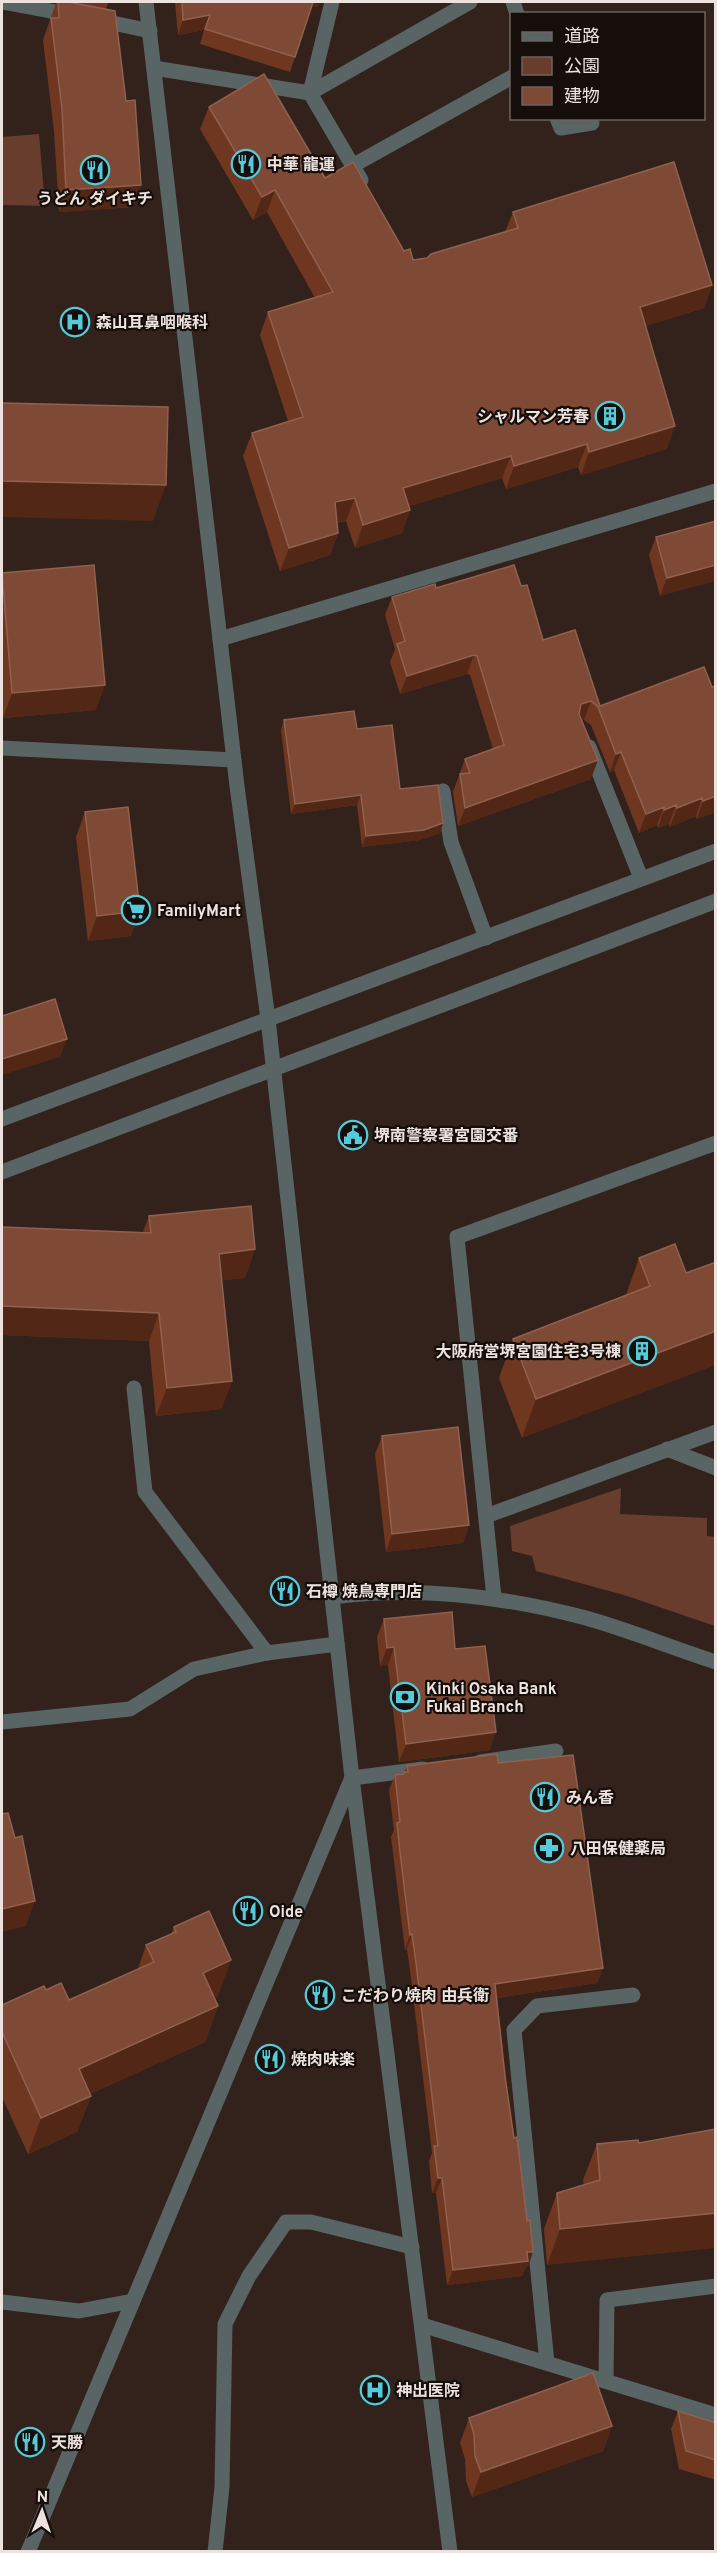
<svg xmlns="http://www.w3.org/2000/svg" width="717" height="2553" viewBox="0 0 717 2553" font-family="Overpass,'Noto Sans JP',sans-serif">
<rect width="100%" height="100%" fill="#33221c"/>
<g fill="#693d2d">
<polygon points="39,134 45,206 2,205 2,137"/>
<polygon points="621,1488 620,1514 707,1518 707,1536 715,1537 715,1626 624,1595 536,1571 532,1556 512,1551 510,1526"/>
</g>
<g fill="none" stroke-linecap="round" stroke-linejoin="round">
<g stroke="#596465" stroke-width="15">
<polyline points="2,2 72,15"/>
<polyline points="146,2 237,786 268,1019 352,1778 450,2552"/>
<polyline points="332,2 310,93 361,180"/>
<polyline points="513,2 517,14"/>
<polyline points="99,20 150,31"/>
<polyline points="154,68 310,93 470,2"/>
<polyline points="557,118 561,128 592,123"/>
<polyline points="352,166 512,77"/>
<polyline points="220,639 716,491"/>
<polyline points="589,747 641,878"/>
<polyline points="2,748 234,760"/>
<polyline points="443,791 451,842 486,938"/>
<polyline points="2,1119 716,851"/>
<polyline points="2,1172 716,901"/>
<polyline points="134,1388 145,1492 267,1653"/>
<polyline points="667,1449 716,1468"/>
<polyline points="486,1516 716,1432"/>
<path d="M332,1597c84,-11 171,-1 254,21 43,12 86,30 130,44"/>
<polyline points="494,1598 457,1237 716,1143"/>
<polyline points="2,1722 130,1709 194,1669 267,1653 337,1644"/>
<polyline points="480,1762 556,1751"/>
<polyline points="352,1778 423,1769"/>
<polyline points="2,2302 79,2311 133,2301"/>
<polyline points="422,2325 716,2415"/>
<polyline points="547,2363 514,2030 537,2006 633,1995"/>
<polyline points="606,2381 607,2300 716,2286"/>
<polyline points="28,2552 351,1780"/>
<polyline points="215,2552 222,2487 225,2324 249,2276 286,2222 311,2222 412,2247"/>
</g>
</g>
<g fill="#703720">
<polygon points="50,2 121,2 108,3 106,9 133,207 59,212 54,131 43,40 56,3"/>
<polygon points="175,2 319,2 317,7 312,7 290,72 200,44 204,30 178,35"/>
<polygon points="209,107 325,178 413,260 427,258 505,232 513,212 712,285 704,308 645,326 667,449 581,475 578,467 506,489 502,478 409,506 410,510 402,533 355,548 346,521 337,523 338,533 330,555 280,571 243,456 252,433 288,421 260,335 268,312 315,298 267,212 253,220 200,129"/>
<polygon points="716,521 660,596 649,555 656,537"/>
<polygon points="2,573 96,710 3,718 2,703"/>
<polygon points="521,586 543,640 600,706 716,686 716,812 697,819 696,816 670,827 669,824 658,828 657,825 639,833 614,770 610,772 591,725 584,720 582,720 591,779 458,826 453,792 465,759 493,749 470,675 467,674 400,694 390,662 395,649 385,615 392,597 436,588"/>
<polygon points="284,720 357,729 400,789 443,823 440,833 420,840 362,847 357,805 291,814 281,730"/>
<polygon points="85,812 131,936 88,941 76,837"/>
<polygon points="149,1216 255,1249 245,1278 221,1280 232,1381 221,1409 156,1416 149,1341 2,1335 2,1227 143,1232"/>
<polygon points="639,1258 686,1273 522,1438 499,1378 513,1339 626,1295"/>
<polygon points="382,1436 469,1525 463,1543 386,1552 375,1454"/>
<polygon points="384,1619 455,1649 490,1750 399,1762 388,1665 380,1666 377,1637"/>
<polygon points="498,1763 603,1968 597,1983 497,1998 528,2267 526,2267 522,2276 447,2285 436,2193 432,2193 429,2161 432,2153 411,1978 407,1949 405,1950 391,1837 394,1830 389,1790 395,1775 403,1775 407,1766"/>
<polygon points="174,1927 218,1996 214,1998 218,2006 205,2042 90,2094 91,2096 77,2132 28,2154 2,2097 2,2005 46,1990 69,2000 138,1969 146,1945 171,1934"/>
<polygon points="638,2140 547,2265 544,2229 557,2193 584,2185 583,2180 597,2144"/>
<polygon points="678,2411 716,2423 716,2480 679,2469 671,2429"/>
<polygon points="469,2418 612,2426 603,2451 472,2497 466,2481 465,2459 460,2443"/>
</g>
<g fill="#522716">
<polygon points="313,2 319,2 317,7 311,7"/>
<polygon points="210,15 204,30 178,35 183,20"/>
<polygon points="141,185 133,207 59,212 66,190"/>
<polygon points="275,190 267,212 253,220 262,197"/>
<polygon points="712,285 704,308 632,330 640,307"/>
<polygon points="675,426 667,449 581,475 589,452"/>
<polygon points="587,444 578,467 506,489 514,466"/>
<polygon points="511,456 502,478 395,511 403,488"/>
<polygon points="2,481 166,485 153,521 2,517"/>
<polygon points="355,498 346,521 326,525 335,502"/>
<polygon points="410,510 402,533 355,548 363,525"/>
<polygon points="338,533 330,555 280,571 289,548"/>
<polygon points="716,565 716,581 660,596 667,578"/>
<polygon points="474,655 467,674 400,694 407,676"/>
<polygon points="105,685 96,710 3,718 12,693"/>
<polygon points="591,701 584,720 575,723 581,704"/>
<polygon points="621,752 614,770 610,772 616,754"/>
<polygon points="598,760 591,779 458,826 465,808"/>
<polygon points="361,795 357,805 291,814 295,804"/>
<polygon points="716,796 716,812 697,819 703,801"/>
<polygon points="702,798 696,816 670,827 677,808"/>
<polygon points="676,805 669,824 658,828 664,810"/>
<polygon points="664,807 657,825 639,833 646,814"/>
<polygon points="443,823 440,833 420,840 362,847 366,836"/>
<polygon points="140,911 131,936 88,941 97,916"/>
<polygon points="67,1039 60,1057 2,1075 2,1059"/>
<polygon points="255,1249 245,1278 208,1282 219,1254"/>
<polygon points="2,1306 159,1313 149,1341 2,1335"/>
<polygon points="716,1331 716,1365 522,1438 536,1399"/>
<polygon points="232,1381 221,1409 156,1416 167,1388"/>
<polygon points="469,1525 463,1543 386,1552 392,1534"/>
<polygon points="394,1647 388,1665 380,1666 387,1648"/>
<polygon points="496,1732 490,1750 399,1762 406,1744"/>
<polygon points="35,1901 26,1926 2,1932 2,1909"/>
<polygon points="412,1934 407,1949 405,1950 410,1935"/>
<polygon points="231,1960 218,1996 190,2009 203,1973"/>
<polygon points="603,1968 597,1983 490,1999 495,1984"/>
<polygon points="218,2006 205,2042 66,2105 79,2069"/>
<polygon points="91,2096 77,2132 28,2154 41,2118"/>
<polygon points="438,2178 442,2178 436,2193 432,2193"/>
<polygon points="716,2213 716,2248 547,2265 560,2229"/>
<polygon points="527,2252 533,2252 528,2267 526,2267 522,2276 447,2285 453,2270"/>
<polygon points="612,2426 603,2451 472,2497 481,2472"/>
</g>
<g fill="#7e4935" stroke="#90614f" stroke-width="1.5">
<polygon points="58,2 68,2 115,11 126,101 135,100 141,185 66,190 62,109 51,18 59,18"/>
<polygon points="182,2 313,2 295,57 205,29 210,15 183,20"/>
<polygon points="264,74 325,178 353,162 404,251 410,249 413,260 427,258 431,254 518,228 513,212 674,162 712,285 640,307 675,426 589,452 587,444 514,466 511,456 403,488 410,510 363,525 355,498 335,502 338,533 289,548 252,433 303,417 268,312 333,292 275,190 262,197 209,107"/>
<polygon points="2,403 168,407 166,485 2,481"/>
<polygon points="716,521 716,565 667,578 656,537"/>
<polygon points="94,565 105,685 12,693 2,573"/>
<polygon points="514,565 521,586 527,585 543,640 575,630 600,706 704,667 712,687 716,686 716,796 703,801 702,798 677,808 676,805 664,810 664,807 646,814 621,752 616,754 598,707 591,701 581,704 579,714 598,760 465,808 460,774 470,773 465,759 504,745 477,656 474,655 407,676 397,644 405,641 392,597 435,584 436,588"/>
<polygon points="354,711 357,729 392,725 400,789 438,785 443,823 424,830 366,836 361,795 295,804 284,720"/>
<polygon points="128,807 140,911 97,916 85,812"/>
<polygon points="55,999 67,1039 2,1059 2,1016"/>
<polygon points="251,1206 255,1249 219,1254 232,1381 167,1388 159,1313 2,1306 2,1227 151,1233 149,1216"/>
<polygon points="675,1244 686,1273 716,1262 716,1331 536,1399 513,1339 650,1286 639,1258"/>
<polygon points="458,1427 469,1525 392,1534 382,1436"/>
<polygon points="452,1612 455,1649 485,1646 496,1732 406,1744 394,1647 387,1648 384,1619"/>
<polygon points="497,1754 498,1763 573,1755 603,1968 495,1984 505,2077 514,2138 517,2137 527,2221 530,2220 533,2252 527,2252 528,2261 453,2270 442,2178 438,2178 434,2146 438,2146 416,1963 412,1934 410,1935 400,1852 397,1823 400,1822 395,1775 404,1774 404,1772 408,1772 407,1766"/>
<polygon points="8,1813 15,1838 22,1836 35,1901 2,1909 2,1814"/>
<polygon points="209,1911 231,1960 203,1973 218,2006 79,2069 91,2096 41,2118 2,2032 2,2005 44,1986 46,1990 61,1983 69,2000 154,1962 146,1945 176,1932 174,1927"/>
<polygon points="715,2129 716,2134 716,2213 560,2229 557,2193 600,2180 597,2144 638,2140 639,2143"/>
<polygon points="593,2373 612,2426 481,2472 475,2456 474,2434 469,2418"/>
<polygon points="678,2411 716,2423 716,2460 686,2451"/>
</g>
<defs>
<g id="restaurant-ring" transform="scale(1.5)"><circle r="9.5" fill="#150e0b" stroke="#53cbdb" stroke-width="1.5"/><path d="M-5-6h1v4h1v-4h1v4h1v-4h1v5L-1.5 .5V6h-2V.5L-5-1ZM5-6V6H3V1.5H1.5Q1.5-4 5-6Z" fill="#53cbdb"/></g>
<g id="hospital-ring" transform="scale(1.5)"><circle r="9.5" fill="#150e0b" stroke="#53cbdb" stroke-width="1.5"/><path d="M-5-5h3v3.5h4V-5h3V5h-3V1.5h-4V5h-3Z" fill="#53cbdb"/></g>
<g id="building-ring" transform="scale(1.5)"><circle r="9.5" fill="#150e0b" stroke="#53cbdb" stroke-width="1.5"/><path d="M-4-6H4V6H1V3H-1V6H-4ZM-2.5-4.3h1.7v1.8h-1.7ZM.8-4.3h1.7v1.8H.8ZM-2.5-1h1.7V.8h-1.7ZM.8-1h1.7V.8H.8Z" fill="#53cbdb"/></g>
<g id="supermarket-ring" transform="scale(1.5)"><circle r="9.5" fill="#150e0b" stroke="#53cbdb" stroke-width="1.5"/><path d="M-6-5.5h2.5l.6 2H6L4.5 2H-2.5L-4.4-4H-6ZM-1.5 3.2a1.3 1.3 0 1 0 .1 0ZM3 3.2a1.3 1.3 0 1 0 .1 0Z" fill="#53cbdb"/></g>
<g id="civic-ring" transform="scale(1.5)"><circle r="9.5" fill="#150e0b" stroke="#53cbdb" stroke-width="1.5"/><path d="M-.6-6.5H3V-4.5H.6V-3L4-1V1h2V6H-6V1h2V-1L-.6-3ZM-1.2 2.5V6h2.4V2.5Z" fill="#53cbdb"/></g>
<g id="bank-ring" transform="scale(1.5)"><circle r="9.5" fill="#150e0b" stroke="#53cbdb" stroke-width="1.5"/><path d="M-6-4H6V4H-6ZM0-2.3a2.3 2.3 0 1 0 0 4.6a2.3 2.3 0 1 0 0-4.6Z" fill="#53cbdb"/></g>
<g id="pharmacy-ring" transform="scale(1.5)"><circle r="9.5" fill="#150e0b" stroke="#53cbdb" stroke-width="1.5"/><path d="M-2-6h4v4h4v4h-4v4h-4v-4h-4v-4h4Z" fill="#53cbdb"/></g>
</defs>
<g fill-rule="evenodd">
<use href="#restaurant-ring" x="246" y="164"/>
<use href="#restaurant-ring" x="95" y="170"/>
<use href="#hospital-ring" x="75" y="322"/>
<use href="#building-ring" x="610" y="416"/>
<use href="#supermarket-ring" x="136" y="910"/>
<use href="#civic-ring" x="353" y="1135"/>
<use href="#building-ring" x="642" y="1351"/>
<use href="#restaurant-ring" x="285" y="1591"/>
<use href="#bank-ring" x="405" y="1697"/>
<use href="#restaurant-ring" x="545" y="1797"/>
<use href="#pharmacy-ring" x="549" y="1848"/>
<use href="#restaurant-ring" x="248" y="1911"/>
<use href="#restaurant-ring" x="320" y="1995"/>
<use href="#restaurant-ring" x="270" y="2059"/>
<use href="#hospital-ring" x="375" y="2390"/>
<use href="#restaurant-ring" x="30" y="2442"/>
</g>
<g text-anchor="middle" stroke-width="4.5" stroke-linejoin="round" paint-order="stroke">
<g font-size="16" font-weight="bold" fill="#eee2de" stroke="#150e0b" text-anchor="start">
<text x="267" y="170">中華 龍運</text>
<text x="95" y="204" text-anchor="middle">うどん ダイキチ</text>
<text x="96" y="328">森山耳鼻咽喉科</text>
<text x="589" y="422" text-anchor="end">シャルマン芳春</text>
<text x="157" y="916">FamilyMart</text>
<text x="374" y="1141">堺南警察署宮園交番</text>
<text x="621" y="1357" text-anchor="end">大阪府営堺宮園住宅3号棟</text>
<text x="306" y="1597">石樽 焼鳥専門店</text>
<text x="426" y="1694">Kinki Osaka Bank<tspan x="426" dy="18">Fukai Branch</tspan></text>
<text x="566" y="1803">みん香</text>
<text x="570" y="1854">八田保健薬局</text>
<text x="269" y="1917">Oide</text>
<text x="341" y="2001">こだわり焼肉 由兵衛</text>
<text x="291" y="2065">焼肉味楽</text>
<text x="396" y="2396">神出医院</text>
<text x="51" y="2448">天勝</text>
</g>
</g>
<rect width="717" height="2553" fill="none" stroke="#eee2de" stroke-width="6"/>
<rect x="510" y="12" width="195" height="108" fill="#150e0b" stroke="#6c635f" stroke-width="1.5"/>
<rect x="522" y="32" width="30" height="9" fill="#596465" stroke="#6c635f" stroke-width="1.5"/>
<text x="564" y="42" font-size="18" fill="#eee2de">道路</text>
<rect x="522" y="57" width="30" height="18" fill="#693d2d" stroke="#6c635f" stroke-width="1.5"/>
<text x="564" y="72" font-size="18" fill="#eee2de">公園</text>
<rect x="522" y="87" width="30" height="18" fill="#7e4935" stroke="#6c635f" stroke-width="1.5"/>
<text x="564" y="102" font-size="18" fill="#eee2de">建物</text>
<g transform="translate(42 2511) rotate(2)" stroke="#150e0b" stroke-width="4.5" paint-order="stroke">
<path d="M0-4.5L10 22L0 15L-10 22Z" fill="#eee2de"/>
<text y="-9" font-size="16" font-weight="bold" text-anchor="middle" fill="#eee2de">N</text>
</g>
</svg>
